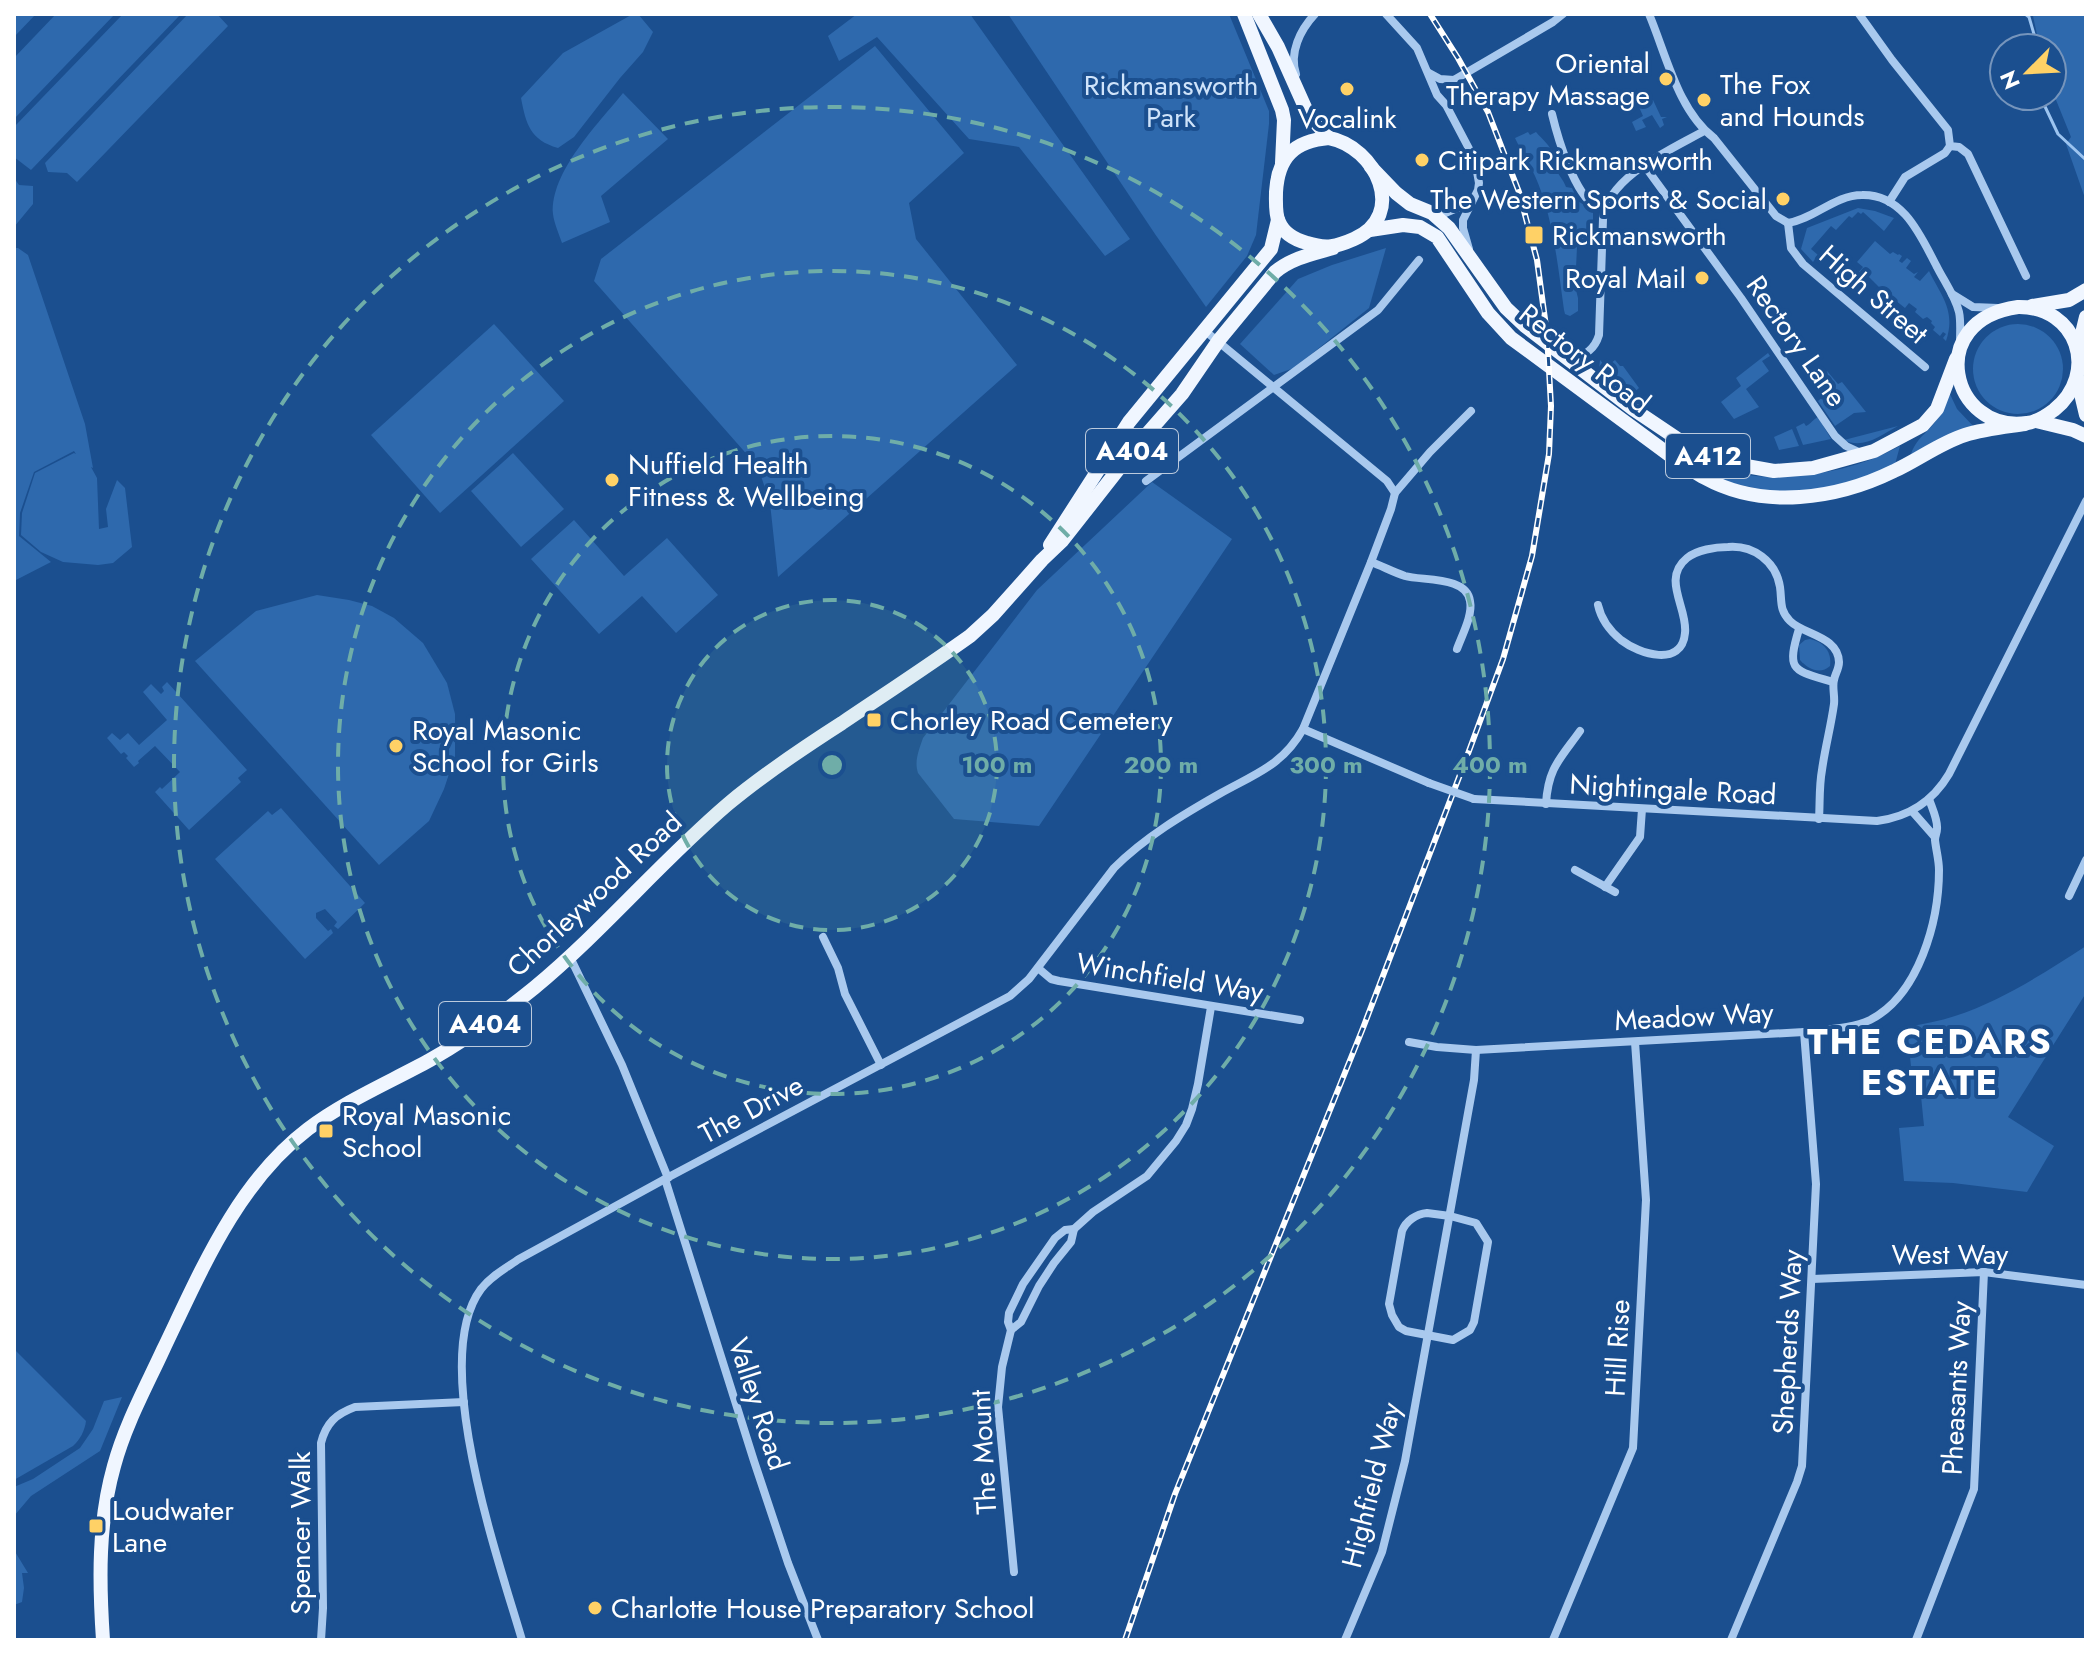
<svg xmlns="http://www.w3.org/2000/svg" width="2100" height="1654" viewBox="0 0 2100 1654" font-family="Jost,sans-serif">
<rect width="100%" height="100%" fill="#1b4f8f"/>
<g fill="#2e69ad">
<polygon points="14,14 36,14 14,37"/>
<polygon points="56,14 115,14 14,119 14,58"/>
<polygon points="123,14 181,14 31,170 14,157 14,127"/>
<polygon points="188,14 217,14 228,26 77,182 67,173 48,172 45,163"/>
<path d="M633,14h5l15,18 -10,20 -23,26 -46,59 -16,11c-28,-8 -32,-24 -37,-50l42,-45z"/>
<polygon points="857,14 970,14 1130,239 1105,256 1019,147 969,139 877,37 839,61 828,36"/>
<polygon points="1008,14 1229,14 1269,111 1269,124 1256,235 1247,256 1206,307 1155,234"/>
<polygon points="2031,14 2086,14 2086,201 2066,144 2071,137 2052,90 2052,48 2040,48 2033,16"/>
<polygon points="875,46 964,153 909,203 916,239 1017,365 778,577 770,503 758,467 594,281 601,259"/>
<path d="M623,93l45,46 -67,57 9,26 -48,21c-3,-9 -8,-20 -9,-29 -3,-42 45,-90 70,-121z"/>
<polygon points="1653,100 1661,117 1667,117 1662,119 1664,125 1660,128 1652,115 1642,120 1646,127 1636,131 1632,122 1643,116 1639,107"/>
<path d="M1528,132l2,3 6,-3c6,7 15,14 17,23 2,4 1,9 3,14 3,7 7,10 10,18l6,1 6,13 15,10v33l-3,4 -13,-1 -1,21 2,10 -3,8 3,12v13l-8,5 -5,-2 -1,-4c-6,-43 -11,-94 -29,-134 -6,-13 -14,-25 -20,-38z"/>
<polygon points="14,178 19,185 33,186 33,204 14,227"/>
<polygon points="1858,208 1875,211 1894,218 1884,231 1863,212 1861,214 1858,212 1852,218 1849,216 1836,230 1831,226 1811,249 1818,255 1813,262 1801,249 1807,228"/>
<path d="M1875,241l15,13 3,-2 5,3 1,-1 3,2 -3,5 3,2 5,-5 4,3 -5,7 8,6 4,-2 -4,5 6,4 9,-10c13,26 27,40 17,70l-3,-3 3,-4 -3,-2 -3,4 -7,-6 2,-3 -4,-4 1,-2 -5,-4 -4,2 -8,-7 2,-3 -8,-6 -4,5 -15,-12 2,-3 -3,-3 -8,9 -3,-3 4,-6 -15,-15 -7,8 -6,-5 9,-11 -6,-5z"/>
<polygon points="14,248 18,248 28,255 85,424 93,468 91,467 97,478 99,529 108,527 106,509 117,480 125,488 132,547 113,563 98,565 63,562 41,552 21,535 22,513 35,473 74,453 76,454 74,451 34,472 20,513 19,536 51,562 16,580 14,585"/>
<polygon points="1386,248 1369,308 1294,368 1274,375 1240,344 1298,279 1332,265"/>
<circle cx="2018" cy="369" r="45"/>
<polygon points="494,324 564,401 440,513 371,435"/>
<polygon points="1768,353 1770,356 1762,361 1769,371 1746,389 1759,407 1734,419 1721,402 1741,386 1736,378"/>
<polygon points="1600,360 1606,367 1615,360 1620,366 1623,366 1639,388 1632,394 1599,370"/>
<polygon points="1827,371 1838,384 1842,382 1866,412 1854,413 1835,426 1818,401 1831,390 1828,387 1823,391 1811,377"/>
<path d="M1948,390l9,19 18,19 -64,26c7,-19 19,-22 28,-38 5,-7 7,-17 9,-26z"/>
<path d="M1818,417l13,22 -28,6 -7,-18 8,-4 2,3c6,-3 6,-6 12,-9z"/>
<path d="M1898,426c-17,9 -35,24 -54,14z"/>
<polygon points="1792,429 1799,446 1779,450 1774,437"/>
<path d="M1900,446l-6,22 -39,15 -72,11 -61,-13 -38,-21c22,1 40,9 60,14 12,3 25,3 37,2 42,0 82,-10 119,-30z"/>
<polygon points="513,453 564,509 521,547 471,491"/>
<path d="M1152,482l80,57 -193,287 -85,-7 -36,-46c-4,-12 1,-23 5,-35l114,-148z"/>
<polygon points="574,520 624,576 667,538 718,595 676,633 642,596 599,634 531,559"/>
<polygon points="317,595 349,600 372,606 394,618 423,643 447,683 455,714 455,756 444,789 429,821 379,865 195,661 256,611"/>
<path d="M1810,639c14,3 22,13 20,27 -10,9 -22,3 -30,-6l-1,-15 6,-5z"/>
<polygon points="167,682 247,770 238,778 241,782 189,830 155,792 160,787 162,789 180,772 155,746 138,761 139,763 134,767 126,758 128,756 124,752 121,754 107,738 112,733 120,740 128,733 139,745 167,720 143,692 151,684 161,694 164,691 162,687"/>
<polygon points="281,808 365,903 338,929 334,926 337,922 325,909 316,913 316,918 328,931 331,929 333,933 305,959 215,859 268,811 272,815"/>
<path d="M2086,946v47l-78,124 46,29 -27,46 -74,-9 -49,-2 -5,-53 25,-2 -4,-40h-7l-6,-59c16,-3 33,-6 48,-11 48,-16 89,-43 131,-70z"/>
<path d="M14,1349l72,72c-1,9 -6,19 -13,25l-59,34z"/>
<polygon points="122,1397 100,1451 31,1496 14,1516 14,1487 33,1479 80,1448 93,1429 104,1401"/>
<polygon points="14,1550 28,1573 22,1573 24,1588 22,1602 14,1605"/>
</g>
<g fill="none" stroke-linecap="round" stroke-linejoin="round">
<g stroke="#9cc4f0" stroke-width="3">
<polyline points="2025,14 2029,17 2038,48"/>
<polyline points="2040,96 2058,134 2086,160"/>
</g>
<g stroke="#a9c9ee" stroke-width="8">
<polyline points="1386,14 1417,48 1437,95 1446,105 1475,160 1479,183 1478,190 1463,220 1463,228 1469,249"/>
<path d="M1649,14c17,40 29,97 65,124l62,78 12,7"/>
<polyline points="1859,14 1892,60 1948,130 1950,146 1959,147 1968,154 2026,276"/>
<polyline points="1429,73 1440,79 1454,80 1553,22 1563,14"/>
<path d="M1296,74c-7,-21 4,-44 19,-60"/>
<path d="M1552,114c6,25 22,79 44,93l9,-1"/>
<polyline points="1644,165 1741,298 1835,436 1846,446 1861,453"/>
<polyline points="1889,202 1905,177 1945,153 1950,146"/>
<polyline points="1433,213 1443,214 1471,202"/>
<path d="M1788,223c26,-4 47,-28 74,-28 42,-1 59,42 75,72 7,14 18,29 22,45 2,9 1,20 1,30"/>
<polyline points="1788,223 1791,248 1803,264 1925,367"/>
<polyline points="1952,294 1973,307 1998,308"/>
<path d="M1570,361c15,-7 24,-10 29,-26l4,-116c4,-42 69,-70 101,-88"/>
<polyline points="1146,481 1378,310 1419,260"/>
<polyline points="1395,493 1430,452 1471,411"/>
<path d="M1371,562c11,4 22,10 34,14 18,5 62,0 65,25 3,14 -8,34 -13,48"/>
<path d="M1598,605c3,14 12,26 23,35 18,14 61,28 64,-7 3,-25 -24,-54 2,-75 10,-8 28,-11 41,-11 25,-2 48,14 52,40 2,14 -1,23 10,34 14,14 48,15 49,41 0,7 -4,12 -5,18 -2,7 1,16 0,24 -3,22 -9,44 -12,66 -3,16 -2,33 -3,49"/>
<path d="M1799,629c-13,43 -6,41 34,53"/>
<polyline points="1303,729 1429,783"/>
<path d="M1474,799l403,22c31,-4 56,-20 72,-47l137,-273"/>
<path d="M1546,804c2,-36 14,-45 34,-73"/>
<polyline points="1912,811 1934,836"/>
<polyline points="1575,870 1615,892"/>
<polyline points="1605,887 1640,837 1642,809"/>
<polyline points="2069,896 2086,860"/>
<polyline points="823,937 838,968 845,994 881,1065"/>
<polyline points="570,957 622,1065 668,1178"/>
<polyline points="1038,968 1051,979 1059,981 1300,1020"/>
<path d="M1409,1042l28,5 39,3 328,-18c21,-3 47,-3 66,-12 49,-25 69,-99 69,-150 0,-10 -3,-20 -4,-30 0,-4 2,-7 2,-11 1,-9 -5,-21 -8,-30"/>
<polyline points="665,1179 754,1461 788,1563 818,1640"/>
<path d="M1427,1213l23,3 26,7 12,19 -14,80 -4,8 -17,10 -47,-9 -7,-4 -7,-12 -3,-11 13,-73c4,-10 14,-17 25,-18z"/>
<polyline points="1812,1279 1984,1272 2086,1285"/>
<polyline points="1011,1330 1021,1322 1039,1286 1054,1263 1071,1242 1074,1229"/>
<polyline points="1014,1572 998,1407 1002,1367 1011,1330 1008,1322 1009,1313 1023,1284 1055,1238 1065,1230 1074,1229 1093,1212 1147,1176 1176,1141 1186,1125 1192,1109 1198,1084 1211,1007"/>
<path d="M321,1640l2,-32 -2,-165c5,-20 15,-29 34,-36l109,-5"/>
<path d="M522,1640c-23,-79 -94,-280 -41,-351 10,-13 25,-21 38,-30l146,-80 345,-183 19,-17 85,-111c31,-31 70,-54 107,-75 34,-19 62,-28 82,-64l68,-167 20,-53 4,-16 -8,-12 -183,-151"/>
<polyline points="1345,1640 1382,1552 1405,1461 1474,1080 1476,1050"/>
<polyline points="1553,1640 1633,1448 1646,1200 1635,1042"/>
<polyline points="1731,1640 1797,1482 1802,1466 1816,1184 1804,1032"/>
<polyline points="1916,1640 1974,1489 1984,1272"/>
</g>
<g stroke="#f0f6ff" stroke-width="14">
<polyline points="1244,14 1282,110 1284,120 1282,163"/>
<polyline points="1259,14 1278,47 1308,114 1329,138"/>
<path d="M1329,138c47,9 79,77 25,101 -18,8 -28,10 -47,4 -11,-3 -23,-9 -28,-21 -4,-8 -3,-21 -3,-30 2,-35 18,-51 53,-54z"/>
<polyline points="1371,167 1396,193 1410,204 1432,213 1449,228 1506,308 1525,326 1633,409 1694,450 1724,462 1774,471 1813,468 1874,451 1923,425 1937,409 1956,359"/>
<path d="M1370,230l33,-5 17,2 17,10 51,76 23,25 168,124c9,5 17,11 26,16 58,32 132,21 189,-7 24,-11 46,-28 71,-36 19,-6 40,-8 60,-11"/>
<polyline points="2032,306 2069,300 2086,290"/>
<path d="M2018,307c59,-1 82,66 36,103 -8,6 -17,12 -27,13 -76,11 -104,-103 -9,-116z"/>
<polyline points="2078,350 2086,317"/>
<polyline points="2077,377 2086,415"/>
<polyline points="2036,421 2073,430 2086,436"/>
<polyline points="1050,545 1129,422 1271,249 1278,220"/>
<path d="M103,1640c-4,-59 -5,-117 11,-174 11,-41 32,-79 49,-116 38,-79 74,-167 145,-221 37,-28 82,-47 122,-69 37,-21 72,-46 104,-72 69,-57 126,-126 194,-184 36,-30 75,-56 114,-81 43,-29 86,-57 128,-87l23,-21 49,-55 20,-19 77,-98 43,-49 37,-54 56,-68c17,-14 37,-18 58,-24"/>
</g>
<g stroke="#fff" stroke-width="6">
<polyline id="rail" points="1125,1640 1175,1494 1363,1028 1466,759 1503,659 1532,556 1549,454 1551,406 1547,334 1537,260 1519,192 1488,112 1458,58 1430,14"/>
</g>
<use href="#rail" stroke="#1b4f8f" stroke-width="3" stroke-dasharray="9" stroke-linecap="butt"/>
<polyline stroke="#a9c9ee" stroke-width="8" points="1429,783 1474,799"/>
</g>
<circle cx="832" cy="765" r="165" fill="#6fada8" fill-opacity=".12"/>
<g fill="none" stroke="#6fada8" stroke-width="4" stroke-dasharray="14 10">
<circle cx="832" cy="765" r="165"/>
<circle cx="832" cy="765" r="329"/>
<circle cx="832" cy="765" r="494"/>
<circle cx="832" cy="765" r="658"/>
</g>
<g fill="#ffd166" stroke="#1b4f8f" stroke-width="3">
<circle cx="1666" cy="79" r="8"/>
<circle cx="1347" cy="89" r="8"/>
<circle cx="1704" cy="100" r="8"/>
<circle cx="1422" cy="160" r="8"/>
<circle cx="1783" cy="199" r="8"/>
<rect x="1524" y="225" width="20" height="20" rx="4"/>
<circle cx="1702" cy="278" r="8"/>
<circle cx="612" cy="480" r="8"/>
<rect x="866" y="712" width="16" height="16" rx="4"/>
<circle cx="396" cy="746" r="8"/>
<rect x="318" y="1123" width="16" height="16" rx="4"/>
<rect x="88" y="1518" width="16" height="16" rx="4"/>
<circle cx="595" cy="1608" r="8"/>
</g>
<g text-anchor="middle" stroke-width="8" stroke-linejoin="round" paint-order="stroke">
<g fill="#1b4f8f" stroke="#bbcadd" stroke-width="2">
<rect x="1086" y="429" width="92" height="44" rx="6"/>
<rect x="1666" y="434" width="84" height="44" rx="6"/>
<rect x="439" y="1002" width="92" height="44" rx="6"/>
</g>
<g font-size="26" font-weight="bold" fill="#fff">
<text x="1132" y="460">A404</text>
<text x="1708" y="465">A412</text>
<text x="485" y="1033">A404</text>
</g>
<g font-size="28" fill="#fff" stroke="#1b4f8f" text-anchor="start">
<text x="1650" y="73" text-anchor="end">Oriental<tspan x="1650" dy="32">Therapy Massage</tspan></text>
<text x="1720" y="94">The Fox<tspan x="1720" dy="32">and Hounds</tspan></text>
<text x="1347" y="128" text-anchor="middle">Vocalink</text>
<text x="1438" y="170">Citipark Rickmansworth</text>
<text x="1767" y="209" text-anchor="end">The Western Sports &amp; Social</text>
<text x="1552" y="245">Rickmansworth</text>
<text x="1686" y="288" text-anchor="end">Royal Mail</text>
<text x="628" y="474">Nuffield Health<tspan x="628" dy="32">Fitness &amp; Wellbeing</tspan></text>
<text x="890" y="730">Chorley Road Cemetery</text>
<text x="412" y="740">Royal Masonic<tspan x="412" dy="32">School for Girls</tspan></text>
<text x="342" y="1125">Royal Masonic<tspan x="342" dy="32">School</tspan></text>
<text x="112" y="1520">Loudwater<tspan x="112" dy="32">Lane</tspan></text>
<text x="611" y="1618">Charlotte House Preparatory School</text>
</g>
<g font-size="28" fill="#cfe3fa" stroke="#1b4f8f">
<text x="1171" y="95">Rickmansworth<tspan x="1171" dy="32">Park</tspan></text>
</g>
<g font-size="28" fill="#fff" stroke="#1b4f8f">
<text transform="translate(1874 294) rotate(41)" y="10">High Street</text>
<text transform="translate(1797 341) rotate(55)" y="10">Rectory Lane</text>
<text transform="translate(1585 358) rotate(38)" y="10">Rectory Road</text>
<text transform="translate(1673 789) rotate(3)" y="10">Nightingale Road</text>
<text transform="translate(594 894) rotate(-43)" y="10">Chorleywood Road</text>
<text transform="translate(1170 977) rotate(9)" y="10">Winchfield Way</text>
<text transform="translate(1694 1016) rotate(-3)" y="10">Meadow Way</text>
<text transform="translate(751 1109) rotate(-28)" y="10">The Drive</text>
<text x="1950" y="1264">West Way</text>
<text transform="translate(1787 1342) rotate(-87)" y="10">Shepherds Way</text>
<text transform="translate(1617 1348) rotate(-87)" y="10">Hill Rise</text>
<text transform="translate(1956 1388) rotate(-87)" y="10">Pheasants Way</text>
<text transform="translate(759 1404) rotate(72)" y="10">Valley Road</text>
<text transform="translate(983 1452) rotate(-93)" y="10">The Mount</text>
<text transform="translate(1371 1485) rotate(-76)" y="10">Highfield Way</text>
<text transform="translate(300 1533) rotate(-90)" y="10">Spencer Walk</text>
</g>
<g font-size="36" font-weight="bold" letter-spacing="2" fill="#fff" stroke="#1b4f8f">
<text x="1930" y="1054">THE CEDARS<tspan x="1930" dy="41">ESTATE</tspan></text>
</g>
</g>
<circle cx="832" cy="765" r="12" fill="#6fada8" stroke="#1b4f8f" stroke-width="4"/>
<g font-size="24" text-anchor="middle" font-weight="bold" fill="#6fada8" stroke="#1b4f8f" stroke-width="8" stroke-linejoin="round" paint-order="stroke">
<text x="997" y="773">100 m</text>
<text x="1161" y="773">200 m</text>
<text x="1326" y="773">300 m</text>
<text x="1490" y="773">400 m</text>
</g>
<rect width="2100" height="1654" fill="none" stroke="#ffffff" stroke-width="32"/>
<g transform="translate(2028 72) rotate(246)"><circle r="38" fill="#1b4f8f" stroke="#7695bc" stroke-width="2"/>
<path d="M0-6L14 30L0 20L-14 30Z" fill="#ffd166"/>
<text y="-12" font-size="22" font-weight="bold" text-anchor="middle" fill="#ffffff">N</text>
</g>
</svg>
